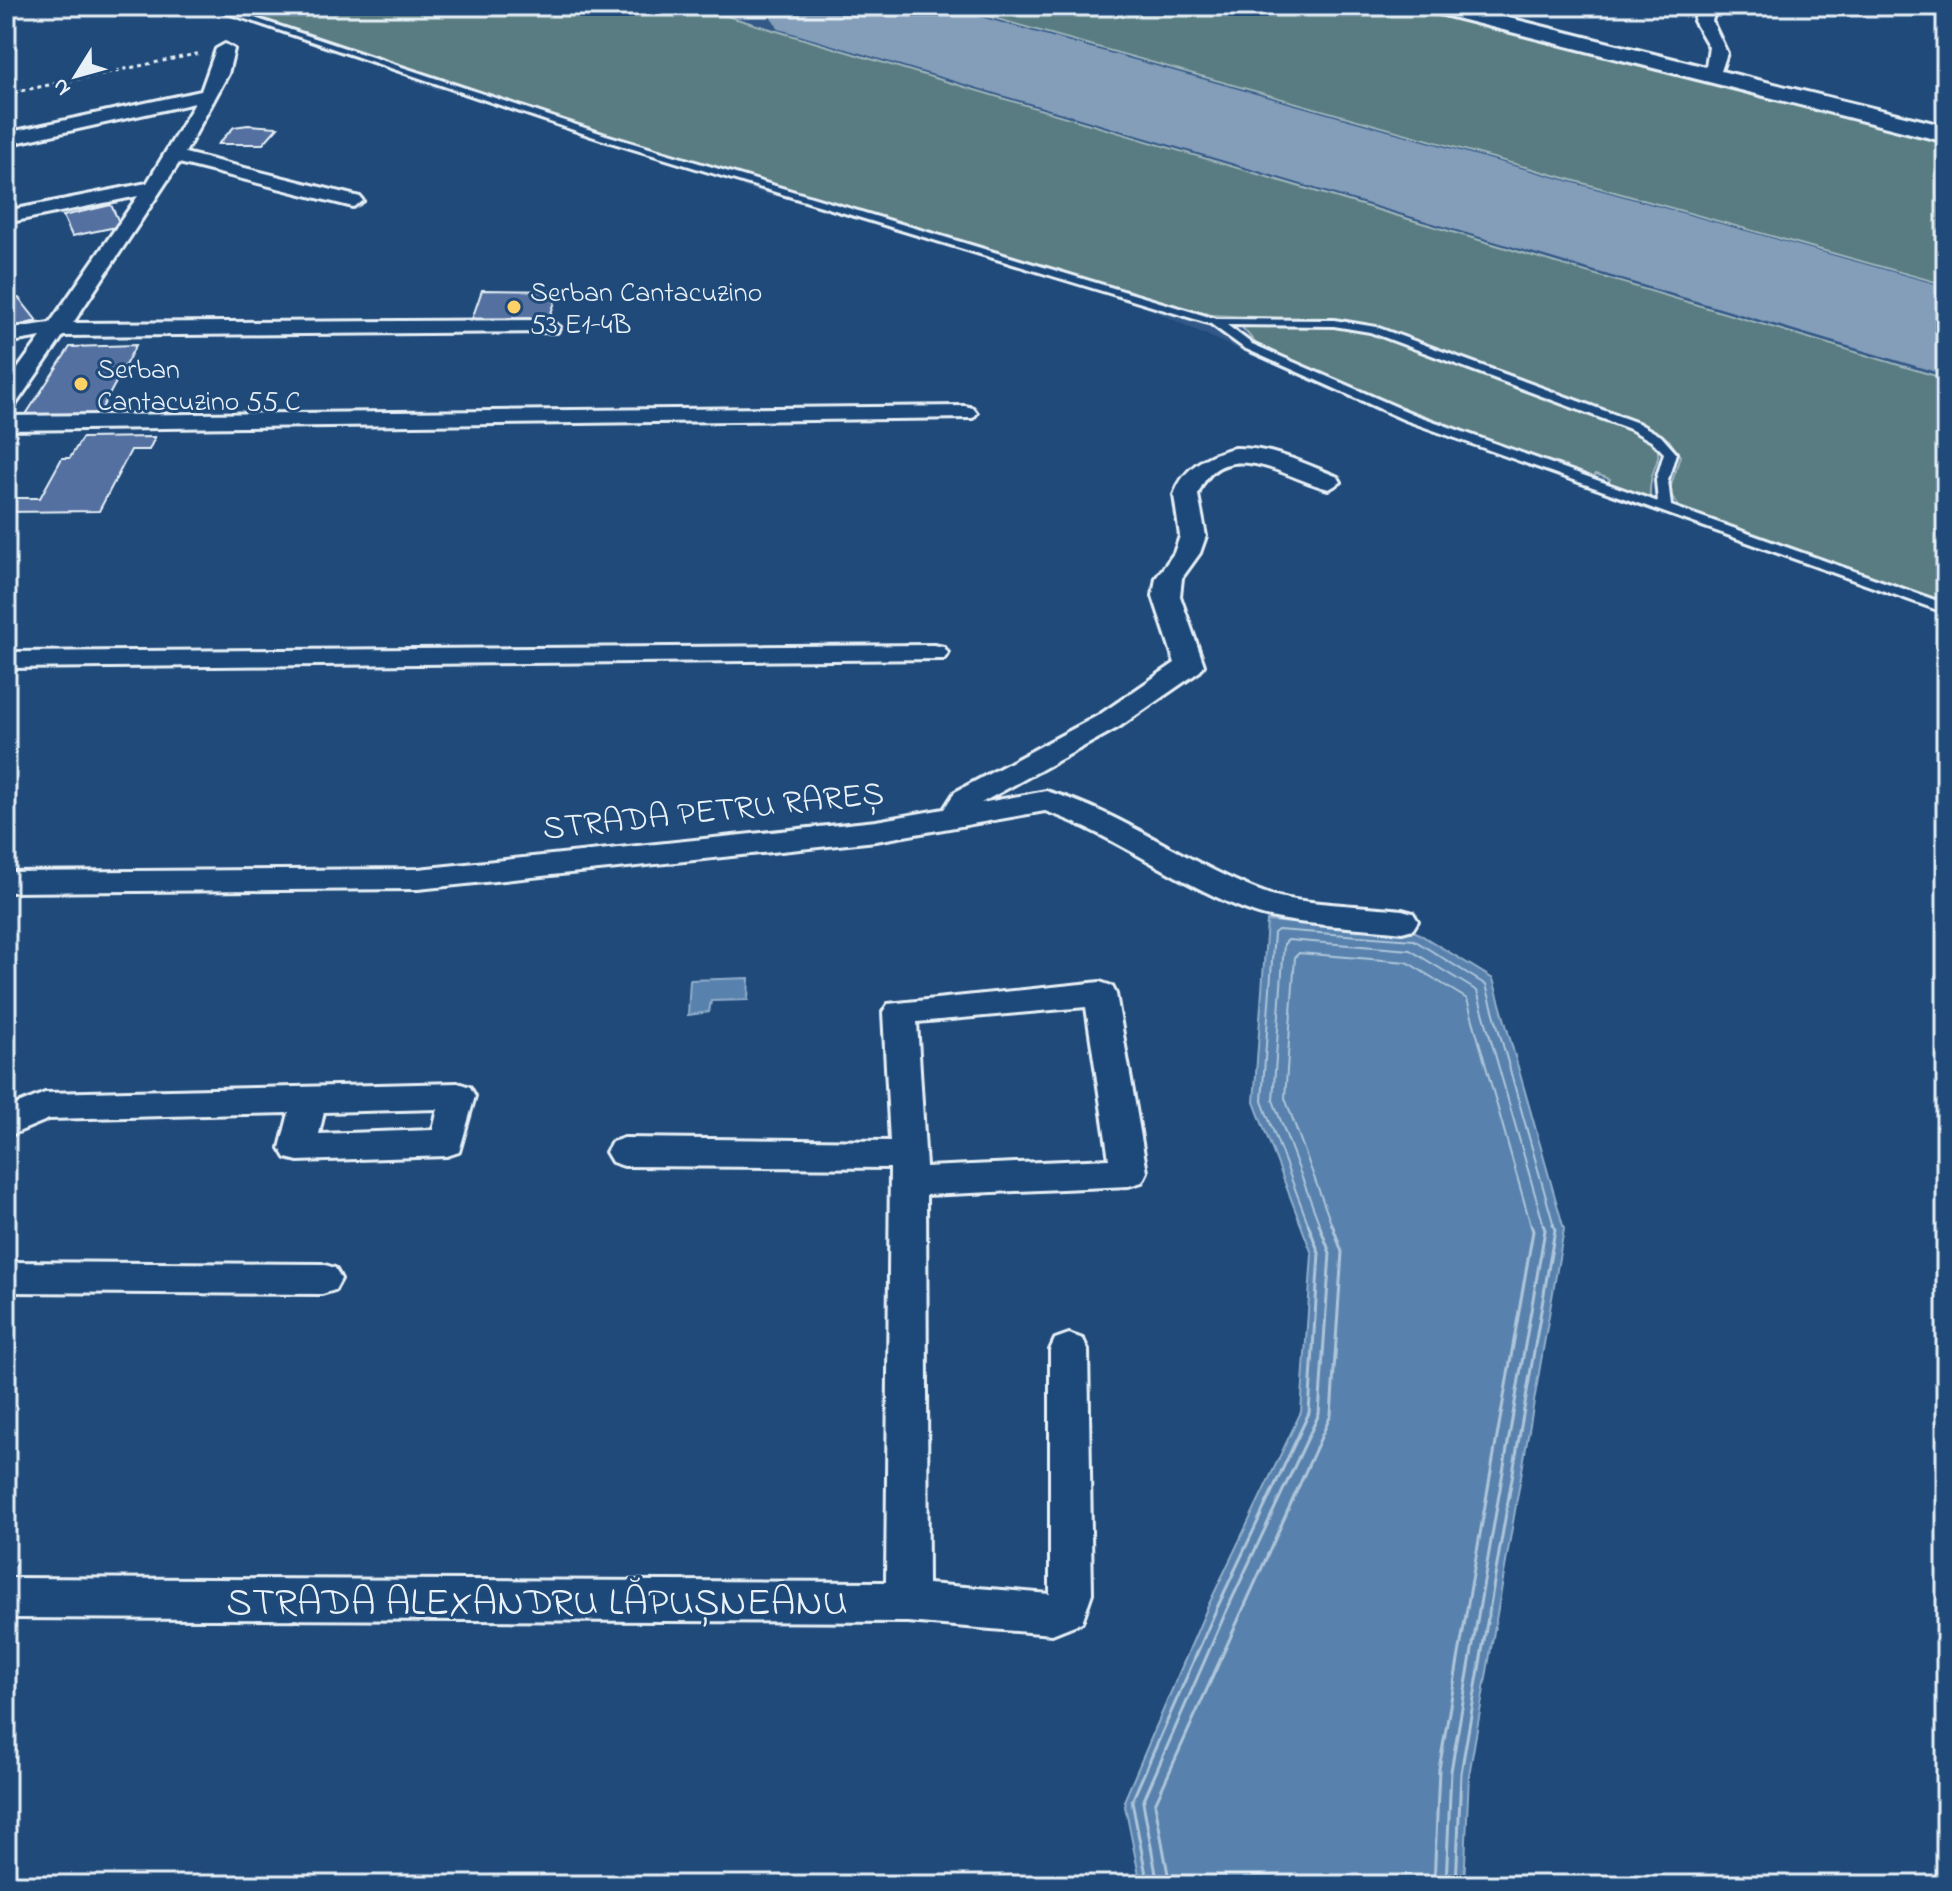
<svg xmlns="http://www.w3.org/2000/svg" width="1952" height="1891" viewBox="0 0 1952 1891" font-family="'Indie Flower',sans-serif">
<rect width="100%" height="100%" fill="#1f4a7a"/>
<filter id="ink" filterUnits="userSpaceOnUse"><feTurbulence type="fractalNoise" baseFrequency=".0125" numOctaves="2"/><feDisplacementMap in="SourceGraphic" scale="16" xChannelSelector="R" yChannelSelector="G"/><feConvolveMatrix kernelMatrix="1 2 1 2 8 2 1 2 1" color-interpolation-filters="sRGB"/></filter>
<g filter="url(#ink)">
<polygon fill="#325887" points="202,6 1429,6 1946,134 1946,614 1379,413 1147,308 1149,305 783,195 773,197 742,187 743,183 448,89 436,90 412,81 409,77"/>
<g fill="#597c81" stroke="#a0b6bc" stroke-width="2">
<polygon points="217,6 693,6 1946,379 1946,602 1680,508 1669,492 1680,456 1669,440 1650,428 1373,327 1342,321 1211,315 870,217 387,64"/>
<polygon points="951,6 1405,6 1946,141 1946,285"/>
<path d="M1240,325l96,1 24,4 262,94c62,30 25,31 28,74l-42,-15 2,-4 -14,-5 -3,4 -224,-83 -112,-50z"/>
</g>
<g fill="#5882ad" stroke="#92aecb" stroke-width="2">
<polygon points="1267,921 1416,932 1493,979 1564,1229 1469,1775 1464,1885 1141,1885 1124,1801 1208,1606 1301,1412 1312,1254 1254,1102"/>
<polygon points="749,978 748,1000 711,1001 709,1012 688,1015 690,980"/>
</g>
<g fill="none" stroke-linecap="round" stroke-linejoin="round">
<g stroke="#aec5da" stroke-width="2">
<polyline points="1309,1226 1262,1101 1274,933 1278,930 1414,940 1486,985 1554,1226"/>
<polyline points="1320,1226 1273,1100 1284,944 1288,940 1410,950 1477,991 1544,1226"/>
<polyline points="1332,1226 1285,1098 1295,957 1299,953 1407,962 1467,999 1531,1226"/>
</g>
<g stroke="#aec5da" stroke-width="3">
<polyline points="1148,1885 1132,1801 1216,1610 1309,1413 1319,1253 1308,1224"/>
<polyline points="1158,1885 1143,1802 1225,1614 1319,1414 1330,1253 1319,1224"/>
<polyline points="1170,1885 1155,1804 1331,1415 1342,1252 1332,1224"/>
<polyline points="1434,1885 1439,1769 1533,1231 1531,1224"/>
<polyline points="1446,1885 1451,1771 1545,1230 1543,1224"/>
<polyline points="1456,1885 1461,1773 1555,1230 1553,1224"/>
</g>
<polygon fill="#849eb9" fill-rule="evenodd" points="763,6 941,6 1946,287 1946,375 779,29"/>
</g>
<g fill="#5270a0" stroke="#e8f1f8" stroke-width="2">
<polygon points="248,125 278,127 263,144 218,144 234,127"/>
<polygon points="111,205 121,226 72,236 63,216"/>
<polygon points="482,290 559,291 547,324 470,325"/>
<polygon points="19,298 37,321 13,327 6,322 6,301"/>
<polygon points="136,345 95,421 21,422 70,347"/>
<polygon points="155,437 149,450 131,450 99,511 6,512 6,498 40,498 62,458 70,458 82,438"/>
</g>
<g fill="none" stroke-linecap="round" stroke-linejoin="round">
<g stroke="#e8f1f8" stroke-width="6">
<g id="service">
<path d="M207,6h12l387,129 610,184 118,1 42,7 262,96 23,13 15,17 -8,27 3,26 275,98v9l-541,-193 -161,-72 -33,-24 -611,-185zM1227,325l107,1 36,6 260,97 23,13 11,11 -8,27 2,22 -245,-88 -161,-70z"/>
<polygon points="1408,6 1422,6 1946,136 1946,142"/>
</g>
</g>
<g stroke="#e8f1f8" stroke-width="6">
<g id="minor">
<polygon points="1431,6 1461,6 1706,67 1709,47 1694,21 1699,6 1717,6 1712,21 1727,53 1721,71 1946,126 1946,138 1434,10"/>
<polygon points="225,44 234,49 228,74 185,153 360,197 363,201 353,207 179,163 73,323 549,320 560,327 557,332 63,336 14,407 6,409 6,385 41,337 6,343 6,329 50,323 138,196 6,223 6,211 147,183 195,103 6,145 6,133 201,91 216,49"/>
<polygon points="965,406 973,408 977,413 973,418 6,430 6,416"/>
<path d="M1234,448c37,-1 70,15 104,29l3,5 -12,7c-39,-9 -108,-58 -131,6l8,41 -6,17 -18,25 -2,18 24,69 -4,6 -81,56 -138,76 65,-12c79,22 145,76 222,103 31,10 98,12 134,16l11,3 5,8 -5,8 -11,3c-40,-5 -111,-7 -147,-19 -74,-26 -137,-77 -210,-102l-169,30 -458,48 -412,3v-20l412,-3 458,-48 68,-12 11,-17 144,-77 76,-52 -22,-67 3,-18 18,-25 6,-17 -6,-41c10,-28 32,-40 60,-47z"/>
<polygon points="934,645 944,647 948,653 944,659 6,668 6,652"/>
<path d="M1100,982l12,4 4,8 31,178 -5,10 -13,4 -203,9 2,389 122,10v-244l5,-11 14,-5 14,5 5,11 4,243 -10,29 -30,12 -145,-12 -901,-4v-40l880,4 4,-414 -266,-2 -12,-4 -6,-10 6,-10 12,-4 266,3 -7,-129 5,-8zM1086,1007l23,152 -183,8 -9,-145z"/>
<path d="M458,1083l12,4 5,9 -16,56 -12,4 -149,5 -12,-3 -6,-10 9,-35 -240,6 -43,18v-28l39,-16zM438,1109l-5,21 -114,4 5,-22z"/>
<polygon points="6,1262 322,1264 335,1268 341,1279 335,1290 322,1294 6,1292"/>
</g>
</g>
<polyline stroke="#e8f1f8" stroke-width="3" stroke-dasharray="4 4" stroke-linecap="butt" points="6,94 201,53"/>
<use href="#service" fill="#1f4a7a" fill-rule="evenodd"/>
<use href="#minor" fill="#1f4a7a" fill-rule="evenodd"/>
</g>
</g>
<g fill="#ffd166" stroke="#1f4a7a" stroke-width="3">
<circle cx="514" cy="307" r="8"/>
<circle cx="81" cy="384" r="8"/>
</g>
<g text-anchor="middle" stroke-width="6" stroke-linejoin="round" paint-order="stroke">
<g font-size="28" fill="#e8f1f8" stroke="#1f4a7a" text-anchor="start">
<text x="530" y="301">Serban Cantacuzino<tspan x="530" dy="32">53 E1-4B</tspan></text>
<text x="97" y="378">Serban<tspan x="97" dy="32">Cantacuzino 55 C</tspan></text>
</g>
<g font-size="34" fill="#e8f1f8" stroke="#1f4a7a">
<text transform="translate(713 809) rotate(-6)" y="12">STRADA PETRU RAREȘ</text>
</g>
<g font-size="40" fill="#e8f1f8" stroke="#1f4a7a">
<text x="537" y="1614">STRADA ALEXANDRU LĂPUȘNEANU</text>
</g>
</g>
<rect width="1952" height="1891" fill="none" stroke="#1f4a7a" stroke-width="32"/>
<rect x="16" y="16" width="1920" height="1859" fill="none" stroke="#e8f1f8" stroke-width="3" filter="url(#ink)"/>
<g transform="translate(76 76) rotate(233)" stroke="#1f4a7a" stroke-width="6" paint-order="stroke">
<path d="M0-6L14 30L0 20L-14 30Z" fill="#e8f1f8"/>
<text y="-12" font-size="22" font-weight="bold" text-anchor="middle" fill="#e8f1f8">N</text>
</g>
</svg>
